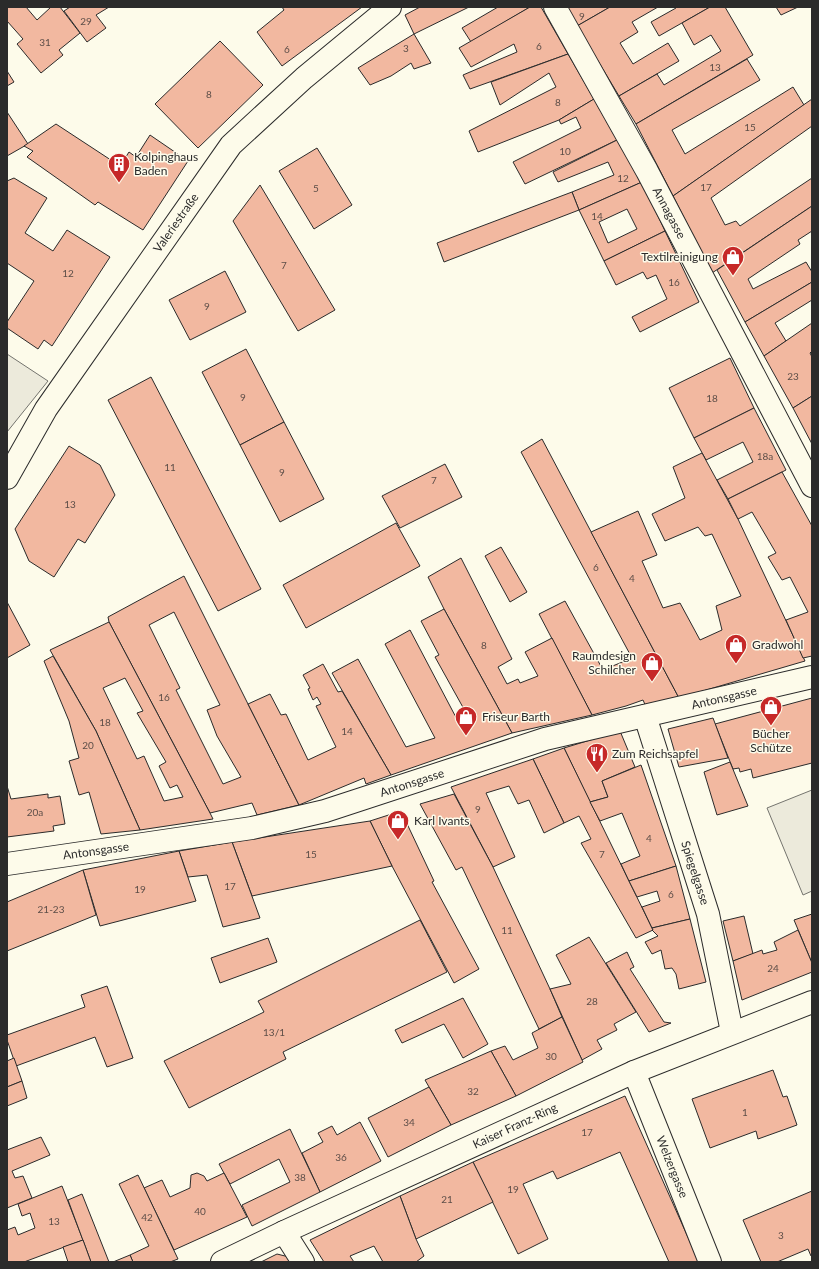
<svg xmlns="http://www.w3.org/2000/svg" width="819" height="1269" viewBox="0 0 819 1269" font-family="Lato,sans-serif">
<rect width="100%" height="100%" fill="#fdfbea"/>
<g fill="#eceadb" stroke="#74746e">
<polygon points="7,354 48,381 7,432"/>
<polygon points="812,790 812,891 803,895 767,808"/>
</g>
<g fill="#f2b8a0" stroke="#2b2b2b" fill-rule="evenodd">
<polygon points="7,7 26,7 37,20 51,7 60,7 80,33 59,50 63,55 41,73 17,44 23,39 7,21"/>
<polygon points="70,7 109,7 96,15 106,28 87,42 64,11"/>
<polygon points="282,7 362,7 282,66 257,32 284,10"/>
<polygon points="420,7 469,7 414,34 405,15"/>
<polygon points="498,7 530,7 471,42 462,28"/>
<polygon points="530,7 541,7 568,54 470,89 463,75 517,52 514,44 471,67 459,48"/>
<polygon points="565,7 610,7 577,26"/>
<polygon points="610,7 658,7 632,22 638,32 620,43 633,64 668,43 679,61 619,96 577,26"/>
<polygon points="676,7 710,7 659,36 651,22 676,8"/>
<polygon points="710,7 725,7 753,55 636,124 619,96 657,74 664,85 721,51 711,35 694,45 682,23"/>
<polygon points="776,7 798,7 781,15"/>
<polygon points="414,34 431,63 414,69 411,63 391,76 370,85 358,68"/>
<polygon points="220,41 263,85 198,148 155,104"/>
<polygon points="568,54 594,99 559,120 478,152 469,131 556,87 549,73 500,105 491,82"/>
<polygon points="747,59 760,80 672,130 685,154 793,87 804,105 673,196 636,124"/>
<polygon points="7,71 14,82 7,86"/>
<polygon points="594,99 617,140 525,184 513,162 581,128 576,117 561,124 559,120"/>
<polygon points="812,99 812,126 711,198 725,225 736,221 740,226 812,178 812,206 712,273 673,196"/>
<polygon points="7,112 28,144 7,156"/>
<polygon points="56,124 120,166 129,152 136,157 150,135 188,161 143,230 98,202 95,205 27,157 33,151 24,146"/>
<polygon points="617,140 642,182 579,210 572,192 614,175 608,162 558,182 553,172"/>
<polygon points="317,148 352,205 314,229 279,171"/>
<polygon points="14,178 47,198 25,233 53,251 67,230 110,257 52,346 44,340 38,349 7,328 7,322 34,281 7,263 7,181"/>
<path d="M642,182l23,49 -61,30 -25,-51zM627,209l10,20 -29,14 -9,-21z"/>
<polygon points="260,185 335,310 298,331 233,221"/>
<polygon points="572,192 579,210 444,262 437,243"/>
<polygon points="812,206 812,231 798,240 800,244 748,279 753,289 806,262 812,272 812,282 745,322 717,270"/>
<polygon points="665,231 699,302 640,332 632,317 667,299 656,275 647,279 643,272 616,285 604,261"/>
<polygon points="225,271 246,312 190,340 169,300"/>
<polygon points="812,282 812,300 775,323 786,341 764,356 745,322"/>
<polygon points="812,323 812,351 810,353 812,357 812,396 793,408 764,356"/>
<polygon points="246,349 284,422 240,445 202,372"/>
<polygon points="730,358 754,408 694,438 669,388"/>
<polygon points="151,377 261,589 218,611 108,400"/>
<polygon points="812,396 812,444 793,408"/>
<polygon points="754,408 786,470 728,499 717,480 753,462 743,442 706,460 694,438"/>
<polygon points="284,422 324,499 280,522 240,445"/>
<polygon points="542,439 679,698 647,709 643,700 626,706 592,715 539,614 565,601 603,670 632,658 521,452"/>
<polygon points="69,446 100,465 115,495 85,543 78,539 54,577 29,561 15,529"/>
<polygon points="702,453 738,519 805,661 679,698 591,532 638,511 657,555 642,561 663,608 680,603 700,640 722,630 716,606 741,596 712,534 705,536 698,527 665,541 652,514 685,498 673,467"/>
<polygon points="445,464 462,497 400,528 382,496"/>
<polygon points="782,472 812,526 812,656 803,658 786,620 808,612 790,577 782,580 768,557 776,553 752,512 738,519 728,499"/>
<polygon points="396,523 420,566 306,628 283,585"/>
<polygon points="501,547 527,592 510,602 485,556"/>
<polygon points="461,558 512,659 498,667 507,684 518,679 520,683 538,676 525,652 552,638 592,715 512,733 444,609 428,577"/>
<path d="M184,576l64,128 51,101 -42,10 -5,-12 -42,10 -101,-191 -1,-5zM174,612l46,93 -13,5 10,26 24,41 -18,7 -47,-94 4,-2 -31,-63z"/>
<polygon points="7,602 30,645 7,658"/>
<polygon points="444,609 512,733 391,775 332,673 358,659 406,747 435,738 385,644 410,630 460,725 470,720 435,657 439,655 421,621"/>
<path d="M109,622l101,191 3,6 -73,11 -44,-99 -46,-81zM125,678l18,33 -6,2 29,49 -7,4 11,22 7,-3 6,12 -19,4 -20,-45 -7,3 -34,-71z"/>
<polygon points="53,656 96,731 140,830 101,834 89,792 79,795 69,761 79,758 69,721 44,661"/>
<polygon points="323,664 338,692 342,691 391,775 366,784 364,778 299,805 248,704 270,694 281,715 286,714 308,760 336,747 316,706 321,704 317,697 313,700 308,689 310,688 303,675"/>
<polygon points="812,698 812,763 753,778 751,769 740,772 739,768 733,769 715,724"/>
<polygon points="713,718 728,758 679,767 668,729"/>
<polygon points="620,731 635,767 602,781 608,797 590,802 564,748"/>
<polygon points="564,748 653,930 636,938 581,843 591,839 579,816 564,823 533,759"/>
<polygon points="533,759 564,823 544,833 529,800 518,804 509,786 486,793 515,857 493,867 451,787"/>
<polygon points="730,762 748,806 717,815 704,772"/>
<polygon points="641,765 676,866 629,881 621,864 640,856 622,813 600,821 590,802 608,797 602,781"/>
<polygon points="7,786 11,799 48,794 48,798 60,796 65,824 53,826 54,831 7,837"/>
<polygon points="454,794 493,867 550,989 562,1017 539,1029 462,867 456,870 420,804"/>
<polygon points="401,811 434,881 432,882 479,969 454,983 392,866 370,821"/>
<polygon points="370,821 392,866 252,896 232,842"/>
<polygon points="232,842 260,918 223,927 207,875 188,877 179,851"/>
<polygon points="179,851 196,901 100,926 83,870"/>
<polygon points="676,866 690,919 652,928 642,907 660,901 657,891 637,897 629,881"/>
<polygon points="83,870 96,915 7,951 7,902"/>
<polygon points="812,914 812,963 794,920"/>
<polygon points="744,916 753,954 733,961 723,921"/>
<polygon points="690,919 706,982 679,989 676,974 672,968 665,969 661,950 652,954 645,942 658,936 652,930 653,930 652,928"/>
<polygon points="420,920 447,972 283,1052 286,1059 189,1108 164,1061 264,1012 258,1001"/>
<polygon points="798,930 812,963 812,972 742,1000 733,961 762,950 763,954 777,950 774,942"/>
<polygon points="589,937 636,1012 614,1024 617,1030 597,1040 602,1049 582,1060 550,989 571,984 556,955"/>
<polygon points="268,938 277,962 220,983 211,958"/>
<polygon points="627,952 634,967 630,969 664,1022 671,1023 649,1032 606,963"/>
<polygon points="107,986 133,1058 107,1067 95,1037 16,1066 7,1040 7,1035 85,1007 81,995"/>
<polygon points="463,998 488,1044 463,1058 444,1024 402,1043 395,1030"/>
<polygon points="562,1017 583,1062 516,1096 491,1051 505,1046 513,1060 538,1048 532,1033"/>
<polygon points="491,1051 516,1096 451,1125 425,1080"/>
<polygon points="14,1058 22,1081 7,1087 7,1061"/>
<polygon points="773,1070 783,1097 787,1096 797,1125 758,1139 756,1131 710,1148 692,1099"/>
<polygon points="22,1081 27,1098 7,1106 7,1087"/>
<polygon points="429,1087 451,1125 388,1157 368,1118"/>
<polygon points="625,1096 699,1262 669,1262 620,1152 557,1179 553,1171 523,1184 548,1239 518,1254 473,1162"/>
<polygon points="360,1122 381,1161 320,1192 302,1153 323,1142 318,1133 332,1126 337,1135"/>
<polygon points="290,1129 320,1192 252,1226 242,1205 290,1182 279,1159 230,1184 219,1164"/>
<polygon points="41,1137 50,1155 12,1171 15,1178 23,1176 32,1198 7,1208 7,1150"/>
<polygon points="473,1162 493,1202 416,1239 400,1196"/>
<polygon points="197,1173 204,1176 207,1181 224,1173 247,1217 174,1250 144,1188 162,1180 170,1197 190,1188 191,1175"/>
<polygon points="138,1175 178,1259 170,1262 133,1262 130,1255 149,1246 119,1184"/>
<polygon points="62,1186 83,1240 24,1262 7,1262 7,1230 15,1227 18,1235 35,1228 30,1213 22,1216 18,1204"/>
<polygon points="812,1191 812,1256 811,1256 808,1249 777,1262 761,1262 743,1220"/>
<polygon points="82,1194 109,1262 91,1262 68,1200"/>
<polygon points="400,1196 416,1239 424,1256 416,1262 383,1262 374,1246 350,1256 354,1262 324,1262 310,1240"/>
<polygon points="83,1240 91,1262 68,1262 63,1247"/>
<polygon points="277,1254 289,1257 292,1262 261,1262"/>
<polygon points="130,1255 133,1262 113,1262"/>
</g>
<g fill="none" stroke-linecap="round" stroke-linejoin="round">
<g stroke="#2b2b2b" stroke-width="24">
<g id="street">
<polyline points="555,7 647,171 812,486"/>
<polyline points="7,478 46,409 231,145 304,78 390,7"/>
<polyline points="645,716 708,914 732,1032"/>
<polyline points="7,864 252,828 325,811 545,739 812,677"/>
<polyline points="634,1072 710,1262"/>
<polyline points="284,1232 303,1262"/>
<polyline points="222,1262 284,1232 634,1072 812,1002"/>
</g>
</g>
<use href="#street" stroke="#fdfbea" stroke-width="22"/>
</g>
<defs>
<g id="building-pin" transform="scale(1.15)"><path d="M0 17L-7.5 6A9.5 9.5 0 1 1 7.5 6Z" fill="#c62828" stroke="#fdfbea"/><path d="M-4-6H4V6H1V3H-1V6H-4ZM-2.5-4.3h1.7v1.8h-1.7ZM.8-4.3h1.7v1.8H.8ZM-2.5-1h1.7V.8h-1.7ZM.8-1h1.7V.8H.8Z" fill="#fff"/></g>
<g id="shop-pin" transform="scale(1.15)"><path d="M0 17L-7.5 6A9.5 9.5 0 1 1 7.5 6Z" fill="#c62828" stroke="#fdfbea"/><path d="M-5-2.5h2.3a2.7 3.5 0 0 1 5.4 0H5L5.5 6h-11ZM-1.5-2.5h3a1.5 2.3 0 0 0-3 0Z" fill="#fff"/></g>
<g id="restaurant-pin" transform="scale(1.15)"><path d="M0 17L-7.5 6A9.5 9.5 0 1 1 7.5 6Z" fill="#c62828" stroke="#fdfbea"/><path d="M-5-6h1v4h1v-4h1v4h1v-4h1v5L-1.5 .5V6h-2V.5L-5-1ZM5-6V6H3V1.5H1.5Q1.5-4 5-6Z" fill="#fff"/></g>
</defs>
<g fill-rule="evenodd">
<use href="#building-pin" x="119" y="164"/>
<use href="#shop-pin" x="733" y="257"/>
<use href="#shop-pin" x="736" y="645"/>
<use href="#shop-pin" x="652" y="663"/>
<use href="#shop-pin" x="771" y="707"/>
<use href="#shop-pin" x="466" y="717"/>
<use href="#restaurant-pin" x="597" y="754"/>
<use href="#shop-pin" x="398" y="821"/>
</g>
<g text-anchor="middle" stroke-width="3" stroke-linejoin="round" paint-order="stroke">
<g font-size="10" fill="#5d4e48">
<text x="582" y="20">9</text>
<text x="86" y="25">29</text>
<text x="45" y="46">31</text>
<text x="539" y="50">6</text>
<text x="406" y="52">3</text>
<text x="287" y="53">6</text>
<text x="715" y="71">13</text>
<text x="209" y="98">8</text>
<text x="558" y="106">8</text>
<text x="750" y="131">15</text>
<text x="565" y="155">10</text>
<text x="623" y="182">12</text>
<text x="706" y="191">17</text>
<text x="316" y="192">5</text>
<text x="597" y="220">14</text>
<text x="284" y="269">7</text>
<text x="68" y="277">12</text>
<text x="674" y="286">16</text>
<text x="207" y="310">9</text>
<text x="793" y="380">23</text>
<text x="243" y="401">9</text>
<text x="712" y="402">18</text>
<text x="765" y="460">18a</text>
<text x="170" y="471">11</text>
<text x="282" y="476">9</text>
<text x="434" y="484">7</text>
<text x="70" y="508">13</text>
<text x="596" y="571">6</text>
<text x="632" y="582">4</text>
<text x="484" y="649">8</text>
<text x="164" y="701">16</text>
<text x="105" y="726">18</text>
<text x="347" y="735">14</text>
<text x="88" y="749">20</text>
<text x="478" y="813">9</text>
<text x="35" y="816">20a</text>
<text x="649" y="842">4</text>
<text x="311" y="858">15</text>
<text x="602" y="858">7</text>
<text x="230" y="890">17</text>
<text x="140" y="893">19</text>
<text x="671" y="898">6</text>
<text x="51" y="913">21-23</text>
<text x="507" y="934">11</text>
<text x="773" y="972">24</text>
<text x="592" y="1005">28</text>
<text x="274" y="1036">13/1</text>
<text x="551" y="1060">30</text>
<text x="473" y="1095">32</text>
<text x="745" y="1116">1</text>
<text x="409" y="1126">34</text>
<text x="587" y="1136">17</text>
<text x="341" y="1161">36</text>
<text x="300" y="1181">38</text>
<text x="513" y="1193">19</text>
<text x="447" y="1203">21</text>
<text x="200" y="1215">40</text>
<text x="147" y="1221">42</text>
<text x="54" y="1225">13</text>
<text x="781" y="1239">3</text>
</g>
<g font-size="12" fill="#2b2b2b" stroke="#fdfbea" text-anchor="start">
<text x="134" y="161">Kolpinghaus<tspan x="134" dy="14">Baden</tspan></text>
<text x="718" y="261" text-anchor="end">Textilreinigung</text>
<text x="752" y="649">Gradwohl</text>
<text x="636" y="660" text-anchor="end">Raumdesign<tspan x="636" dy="14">Schilcher</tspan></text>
<text x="482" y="721">Friseur Barth</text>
<text x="771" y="738" text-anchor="middle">Bücher<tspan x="771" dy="14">Schütze</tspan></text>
<text x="612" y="758">Zum Reichsapfel</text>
<text x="414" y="825">Karl Ivants</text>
</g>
<g font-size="12" fill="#2b2b2b" stroke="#fdfbea">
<text transform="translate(669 213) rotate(62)" y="4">Annagasse</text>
<text transform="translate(176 223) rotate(-55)" y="4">Valeriestraße</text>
<text transform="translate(724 698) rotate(-13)" y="4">Antonsgasse</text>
<text transform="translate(412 783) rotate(-18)" y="4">Antonsgasse</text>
<text transform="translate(96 851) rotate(-8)" y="4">Antonsgasse</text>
<text transform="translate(695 873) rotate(72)" y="4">Spiegelgasse</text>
<text transform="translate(515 1126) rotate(-25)" y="4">Kaiser Franz-Ring</text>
<text transform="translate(672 1167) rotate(68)" y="4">Welzergasse</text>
</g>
</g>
<rect width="819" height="1269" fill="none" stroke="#2b2b2b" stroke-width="16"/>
</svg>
